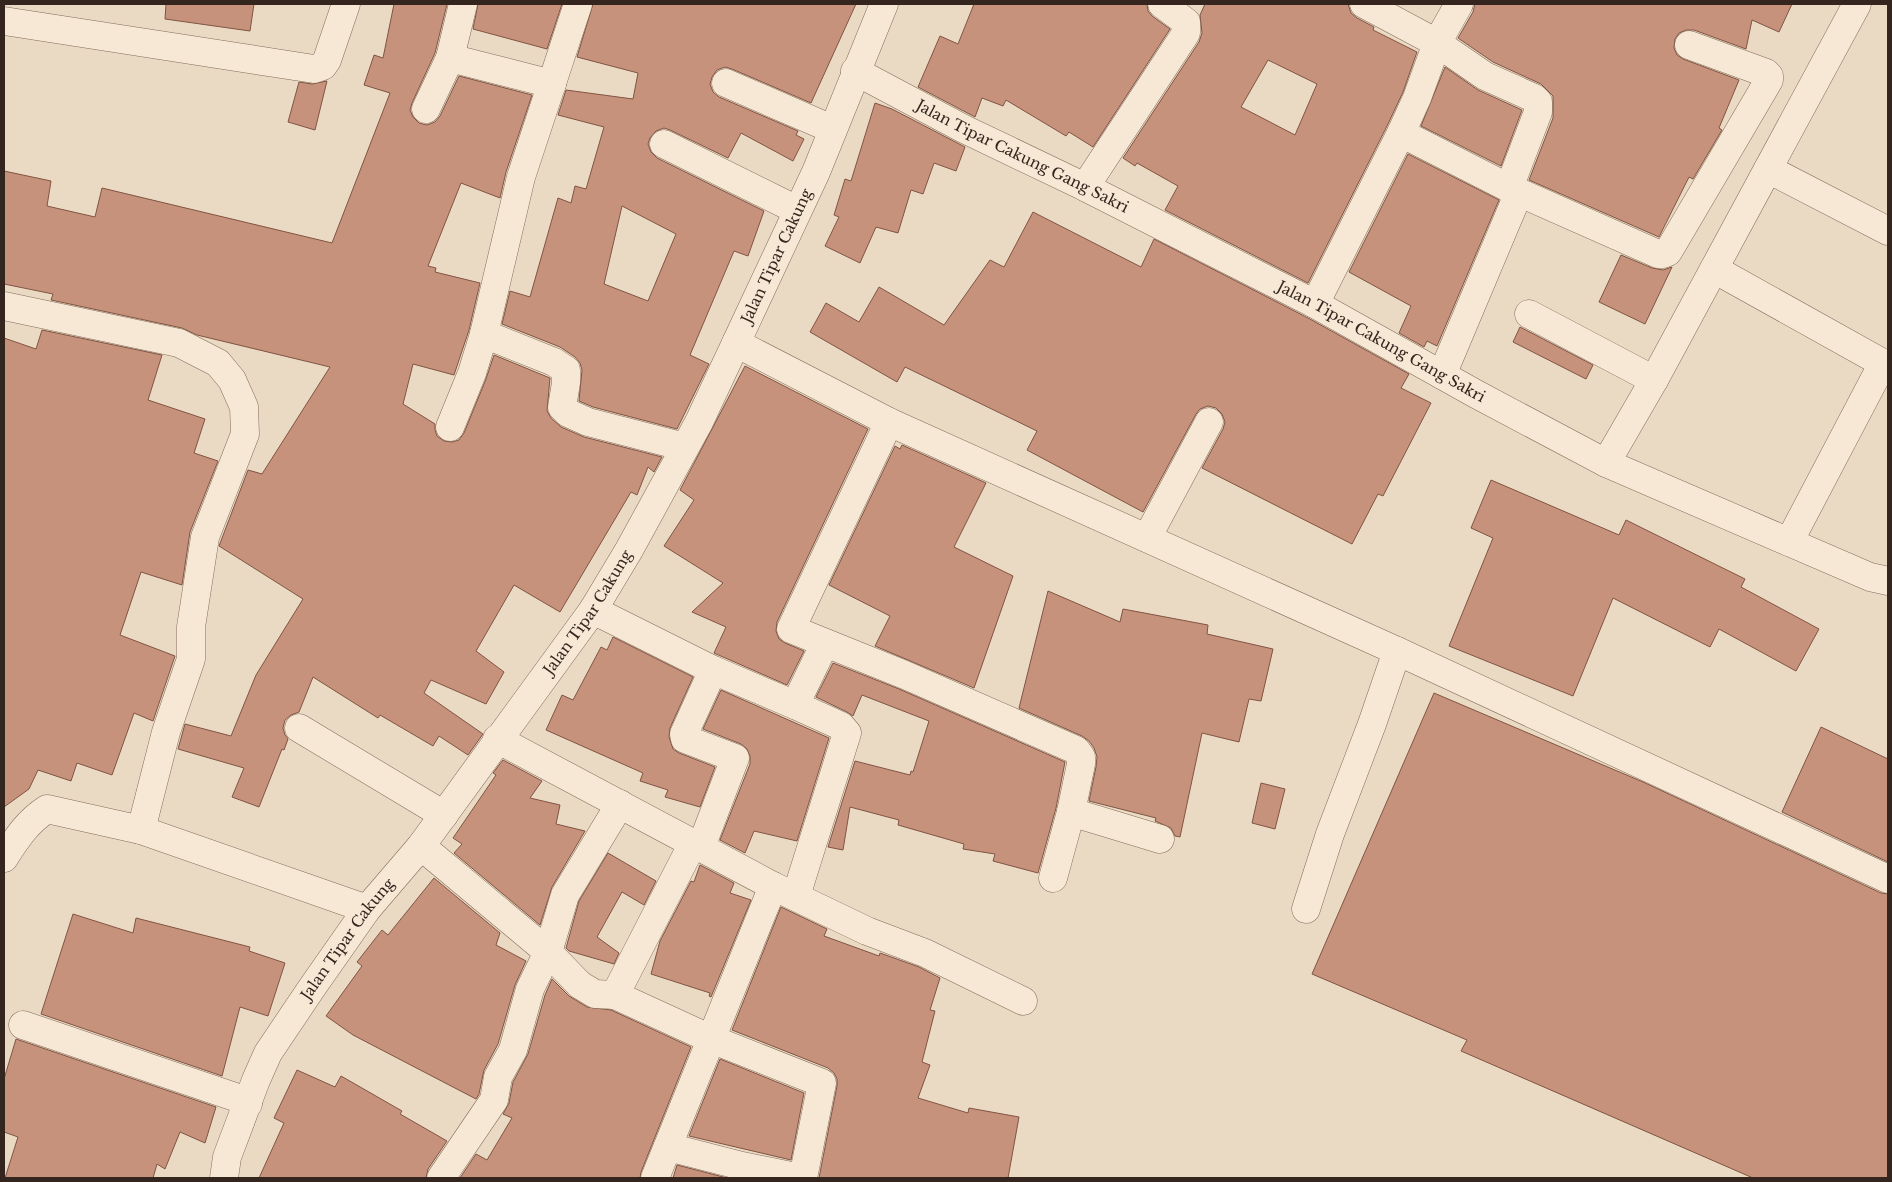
<svg xmlns="http://www.w3.org/2000/svg" width="1892" height="1182" viewBox="0 0 1892 1182" font-family="'Libre Baskerville',serif">
<rect width="100%" height="100%" fill="#eadac3"/>
<g fill="#c6927b" stroke="#815443" fill-rule="evenodd">
<polygon points="166,4 254,4 250,31 165,19"/>
<polygon points="394,4 447,4 435,53 412,103 410,110 413,117 419,123 427,125 435,122 440,116 459,76 532,95 506,172 500,198 461,183 428,266 436,268 435,272 480,283 469,330 454,375 413,364 403,404 435,424 435,430 437,436 444,441 452,442 459,440 464,433 486,379 494,355 550,378 547,411 551,418 561,427 584,437 662,457 654,472 648,467 637,495 631,492 560,612 514,585 476,651 504,672 486,704 431,680 424,693 483,734 468,755 439,736 433,746 380,715 378,718 313,677 299,712 291,715 285,720 283,728 285,735 288,739 284,750 282,749 259,807 232,797 244,768 178,749 185,724 231,736 256,675 303,599 219,546 248,470 262,474 330,367 197,335 182,328 51,300 53,294 4,284 4,171 51,181 47,206 95,217 102,188 332,243 390,93 364,85 374,55 383,58"/>
<polygon points="478,4 562,4 547,49 473,29"/>
<path d="M593,4h263l-45,99 -79,-34 -7,-2 -8,3 -5,7 -2,7 3,8 6,5 79,34 -2,4 8,4 -11,22 -52,-28 -13,25 -58,-28 -6,-2 -8,3 -6,7 -2,6 3,8 6,6 107,53 -16,45 -14,-5 -44,104 19,9 -32,65 -84,-22 -14,-6 3,-31 -2,-7 -5,-6 -15,-10 -58,-23 8,-33 20,6 28,-99 13,5 4,-17 11,3 18,-62 -46,-12 8,-25 67,9 5,-26 -61,-16zM622,206l54,28 -28,67 -44,-17z"/>
<polygon points="974,4 1147,4 1148,11 1152,16 1170,29 1093,147 1069,132 1066,136 1006,100 1003,106 982,98 975,117 918,87 940,36 958,44"/>
<path d="M1205,4h143l3,9 6,5 17,9 -1,3 44,22 -14,40 -16,34 -79,157 -143,-73 13,-24 -41,-23 -2,3 -12,-8 76,-116 3,-9 -2,-18zM1268,60l49,24 -22,51 -54,-28z"/>
<polygon points="1475,4 1792,4 1779,32 1752,20 1746,49 1694,30 1686,30 1679,33 1675,39 1674,48 1677,55 1683,59 1739,80 1719,128 1722,130 1693,179 1689,177 1659,237 1529,180 1553,118 1553,96 1541,84 1493,62 1458,38 1473,12"/>
<polygon points="1445,67 1478,90 1522,110 1501,166 1421,126"/>
<polygon points="327,81 315,130 288,122 299,82 312,84"/>
<polygon points="875,103 892,109 965,147 956,171 934,163 923,194 911,190 898,233 876,227 860,263 825,246 839,217 834,215 845,179 851,181"/>
<polygon points="1408,154 1499,200 1437,346 1427,341 1424,347 1399,333 1411,306 1349,272"/>
<polygon points="1033,212 1141,267 1154,239 1308,318 1409,374 1401,388 1431,403 1383,496 1378,494 1352,544 1202,468 1223,429 1225,422 1222,414 1216,408 1208,406 1200,409 1196,414 1143,512 1027,450 1037,431 905,367 897,382 810,332 826,303 859,322 879,287 944,325 990,260 1004,267"/>
<polygon points="1621,255 1652,268 1663,270 1672,267 1645,324 1599,302"/>
<polygon points="1520,327 1593,365 1586,379 1513,342"/>
<polygon points="42,330 162,355 148,400 205,419 194,453 218,461 190,532 182,585 141,572 120,635 175,656 153,721 134,713 112,775 77,763 71,781 38,770 29,789 4,807 4,338 36,349"/>
<polygon points="745,366 868,429 777,622 776,631 779,639 785,643 804,651 787,685 714,653 726,627 692,612 723,583 664,546 694,500 680,490"/>
<polygon points="902,445 986,483 954,547 1013,576 974,688 875,646 890,616 829,585 895,446 900,449"/>
<polygon points="1491,480 1619,535 1626,520 1745,579 1741,587 1819,629 1796,671 1719,629 1710,647 1613,598 1573,696 1449,646 1493,538 1471,528"/>
<polygon points="1048,591 1120,622 1123,609 1208,625 1207,634 1273,649 1261,701 1249,699 1239,742 1202,733 1180,837 1175,836 1171,828 1155,821 1156,818 1089,801 1096,767 1097,757 1094,748 1089,741 1082,736 1019,708"/>
<polygon points="613,637 693,677 670,728 669,737 673,749 679,753 715,767 700,807 665,797 668,790 640,781 643,773 546,730 562,695 573,700 601,647 607,650"/>
<polygon points="833,663 899,689 1065,762 1056,808 1038,873 993,861 995,854 963,849 964,844 898,825 899,820 850,807 843,850 828,847 855,761 910,775 911,771 913,772 929,721 862,695 853,716 847,712 816,697"/>
<polygon points="721,690 829,738 797,841 754,831 745,853 720,840 750,764 750,756 747,749 741,744 703,729"/>
<polygon points="1434,693 1643,782 1881,893 1888,894 1888,1178 1753,1178 1461,1051 1467,1040 1312,974"/>
<polygon points="1821,727 1888,759 1888,862 1782,812"/>
<polygon points="503,760 542,781 530,798 560,805 556,824 585,831 552,887 540,925 454,853 462,844 453,838 496,775 493,773"/>
<polygon points="1261,783 1285,789 1275,829 1252,823"/>
<polygon points="608,853 656,881 644,905 622,892 597,937 619,953 614,964 569,951 566,948 579,901"/>
<polygon points="700,865 734,883 730,893 751,900 711,997 709,996 710,993 651,974 660,941 691,881 694,882"/>
<polygon points="434,878 500,933 496,945 526,961 515,985 498,1044 484,1070 479,1094 476,1099 353,1035 326,1016 362,966 357,962 382,930 388,935"/>
<polygon points="781,907 827,929 824,936 879,956 880,953 919,967 940,978 930,1010 935,1011 922,1062 930,1065 918,1098 968,1113 969,1108 1019,1117 1008,1178 819,1178 837,1086 837,1079 834,1073 828,1068 732,1030"/>
<polygon points="73,914 133,933 136,918 250,947 249,951 285,963 268,1016 240,1007 222,1076 41,1014"/>
<polygon points="552,979 569,996 587,1007 611,1010 691,1047 641,1172 640,1178 460,1178 476,1154 487,1160 512,1118 503,1114 509,1103 513,1082 528,1054 545,995"/>
<polygon points="16,1039 216,1107 205,1143 180,1132 165,1169 157,1164 153,1178 5,1178 18,1137 4,1132 4,1079"/>
<polygon points="720,1059 804,1093 791,1160 689,1136"/>
<polygon points="297,1070 335,1087 341,1076 402,1111 400,1114 447,1141 428,1169 426,1178 259,1178 284,1123 274,1118"/>
<polygon points="677,1165 727,1178 673,1178"/>
</g>
<g fill="none" stroke-linecap="round" stroke-linejoin="round">
<g stroke="#836c5b" stroke-width="29">
<g id="minor">
<polyline points="1364,4 1437,43 1485,76 1534,98 1538,102 1538,112 1509,188 1517,197 1442,375"/>
<polyline points="4,21 314,69 323,66 327,60 346,4"/>
<polyline points="450,58 552,84"/>
<path id="s1" d="M855,71l109,58 121,58 230,117 161,90 130,69 264,114 18,4"/>
<polyline points="726,83 832,129"/>
<polyline points="426,109 450,58 463,4"/>
<polyline points="1401,133 1509,188 1658,254 1663,254 1668,252 1769,80 1769,76 1766,73 1689,45"/>
<polyline points="664,144 797,210"/>
<polyline points="1768,169 1888,231"/>
<polyline points="1085,187 1186,33 1186,22 1162,4"/>
<polyline points="1714,269 1888,366"/>
<polyline points="1315,304 1401,133 1417,98 1437,43 1459,4"/>
<polyline points="4,306 179,343 218,363 232,380 244,407 245,434 205,537 191,627 191,659 166,732 141,830"/>
<polyline points="1529,314 1654,380"/>
<polyline points="484,334 554,362 566,370 566,383 562,407 568,413 588,422 685,447"/>
<polyline points="736,343 889,422 1397,651"/>
<polyline points="889,422 791,629 905,675 1076,750 1081,757 1081,764 1071,812 1160,839"/>
<polyline points="450,427 472,373 484,334 521,177 578,4"/>
<polyline points="1606,463 1654,380 1857,4"/>
<polyline points="1147,538 1209,422"/>
<polyline points="1789,542 1883,363"/>
<polyline points="593,610 713,670 795,705"/>
<polyline points="299,728 444,815"/>
<polyline points="497,739 773,886 867,931 925,953 1023,1001"/>
<polyline points="421,846 548,952 580,985 595,994 615,995 693,843"/>
<polyline points="701,847 735,758 685,739 684,734 713,670"/>
<path d="M4,858c13,-20 23,-36 43,-49l94,21 226,79"/>
<polyline points="1053,878 1071,812"/>
<polyline points="796,896 847,733 841,726 795,705 825,643"/>
<polyline points="1306,909 1330,834 1372,724 1397,651 1888,879"/>
<polyline points="615,995 711,1039 822,1083 803,1178"/>
<polyline points="23,1025 235,1097 248,1104"/>
<polyline points="668,1147 742,1166 801,1178"/>
<path id="s2" d="M224,1178l3,-21 29,-77 12,-27 43,-64 56,-80 54,-63 172,-236 36,-60 70,-128 37,-79 80,-171 68,-168"/>
<polyline points="441,1178 494,1100 498,1077 513,1050 530,989 548,952 565,895 620,804"/>
<polyline points="655,1178 773,886"/>
</g>
</g>
<use href="#minor" stroke="#f6e8d5" stroke-width="28"/>
</g>
<g text-anchor="middle" stroke-width="4" stroke-linejoin="round" paint-order="stroke">
<g font-size="15" fill="#34261e" stroke="#f3e5d2">
<text dy="5" stroke="none"><textPath href="#s1" startOffset="188">Jalan Tipar Cakung Gang Sakri</textPath></text>
<text dy="5" stroke="none"><textPath href="#s2" startOffset="1082">Jalan Tipar Cakung</textPath></text>
<text dy="5" stroke="none"><textPath href="#s1" startOffset="592">Jalan Tipar Cakung Gang Sakri</textPath></text>
<text dy="5" stroke="none"><textPath href="#s2" startOffset="678">Jalan Tipar Cakung</textPath></text>
<text dy="5" stroke="none"><textPath href="#s2" startOffset="272">Jalan Tipar Cakung</textPath></text>
</g>
</g>
<rect width="1892" height="1182" fill="none" stroke="#34261e" stroke-width="10"/>
</svg>
